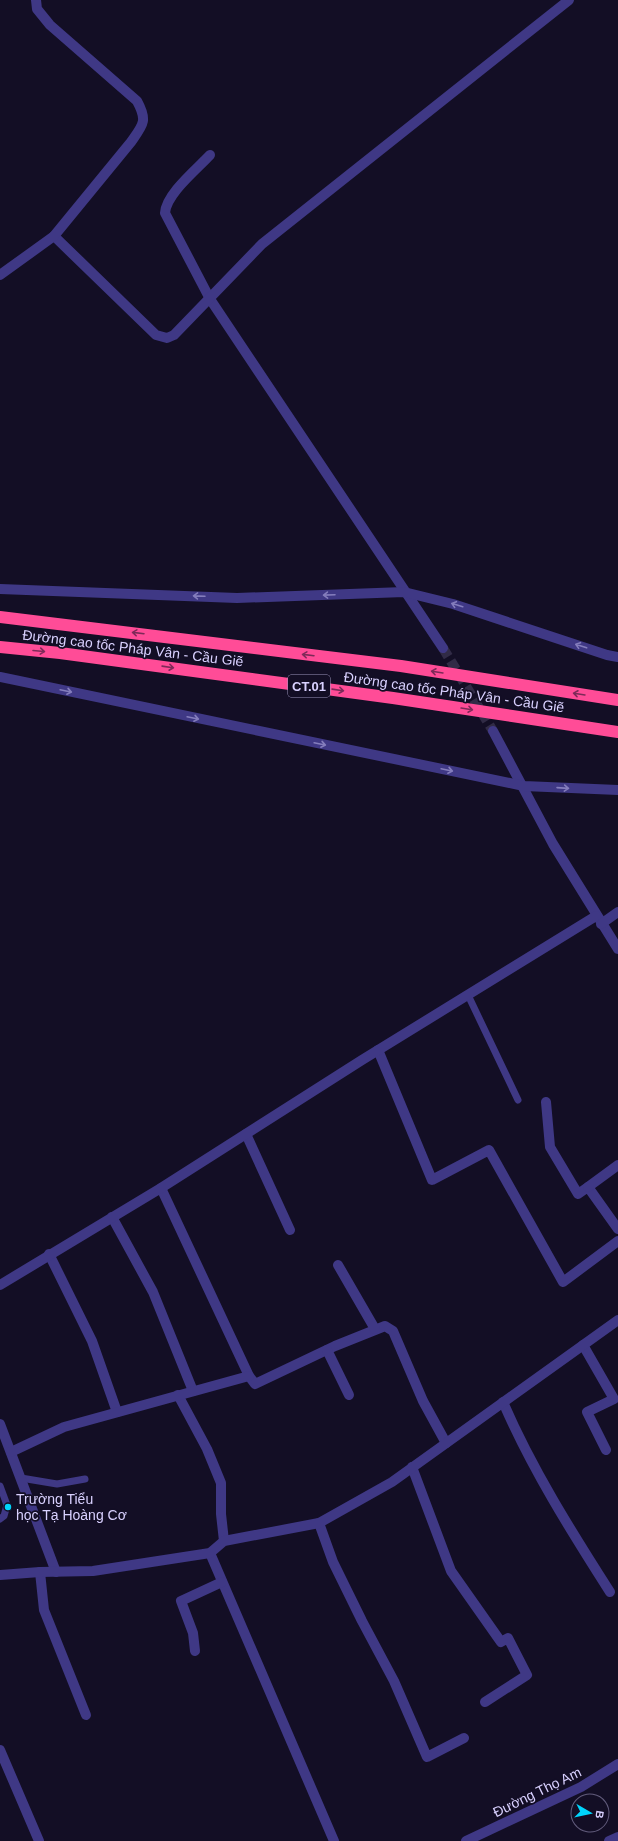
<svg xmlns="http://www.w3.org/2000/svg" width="618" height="1841" viewBox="0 0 618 1841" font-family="Arial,sans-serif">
<rect width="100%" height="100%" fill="#130e25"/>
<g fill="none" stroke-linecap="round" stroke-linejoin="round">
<polyline stroke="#312b46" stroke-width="10" stroke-dasharray="10 5" stroke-linecap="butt" points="443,648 493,731"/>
<g stroke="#3f3885" stroke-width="7">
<polyline points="468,995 518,1100"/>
<polyline points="21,1478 57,1484 85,1479"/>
<polyline points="0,1486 7,1505 4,1516 0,1519"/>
</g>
<g stroke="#3f3885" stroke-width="10">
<path d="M210,155c-13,14 -44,39 -45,58l45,86 233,349"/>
<polyline points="54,236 156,335 167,338 174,335 262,244 569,0"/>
<path d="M0,275l54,-39 77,-94c12,-17 17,-21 6,-41l-87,-76 -13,-16 -1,-9"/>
<polyline points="493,731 553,844 618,949"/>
<polyline points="601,924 618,912"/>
<polyline points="378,1050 432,1180 489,1150 563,1282 618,1241"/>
<polyline points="546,1102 550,1147 578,1194 588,1187 618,1229"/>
<polyline points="246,1134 290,1230"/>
<polyline points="588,1187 618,1165"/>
<polyline points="161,1188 249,1376 255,1384 335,1346 385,1326 393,1331 423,1401 446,1443"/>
<polyline points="112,1217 153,1292 193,1391"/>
<polyline points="49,1254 92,1341 117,1412"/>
<polyline points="338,1265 375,1329"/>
<polyline points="0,1285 161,1188 362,1060 596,916"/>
<polyline points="583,1345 614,1399 587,1412 606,1450"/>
<polyline points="327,1350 349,1395"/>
<polyline points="178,1395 207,1449 221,1483 221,1514 224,1541"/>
<path d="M503,1402c29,67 68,129 107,190"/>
<polyline points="0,1424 56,1572"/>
<polyline points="11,1452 64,1427 249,1376"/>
<polyline points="412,1467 451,1571 501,1642 508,1638 527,1675 485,1702"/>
<polyline points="319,1523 333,1562 362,1621 394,1681 427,1757 464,1738"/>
<polyline points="210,1553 334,1841"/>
<polyline points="40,1572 44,1610 86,1715"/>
<polyline points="0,1575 40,1572 93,1571 210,1553 224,1541 319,1523 392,1482 618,1320"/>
<polyline points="195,1651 193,1633 181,1601 222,1582"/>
<polyline points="0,1750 39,1841"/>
<polyline points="466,1841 581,1787 618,1764"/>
<polyline points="609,1841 618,1837"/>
</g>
<g stroke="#3f3885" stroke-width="10">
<polyline points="0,589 237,598 404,592 453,604 607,655 618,657"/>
<polyline points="0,677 524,786 618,790"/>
</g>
<g stroke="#ff4c97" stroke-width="12">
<polyline points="0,617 401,666 618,700"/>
<polyline points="0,647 60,653 393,698 618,732"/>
</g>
</g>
<defs><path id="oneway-shaft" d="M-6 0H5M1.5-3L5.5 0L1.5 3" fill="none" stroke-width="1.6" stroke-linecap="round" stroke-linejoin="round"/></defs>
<g stroke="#847dbc">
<use href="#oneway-shaft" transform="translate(329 595) rotate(178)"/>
<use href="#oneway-shaft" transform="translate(199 596) rotate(-178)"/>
<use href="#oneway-shaft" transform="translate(457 605) rotate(-163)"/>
<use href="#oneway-shaft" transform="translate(581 646) rotate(-162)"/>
<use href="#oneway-shaft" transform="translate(66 691) rotate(12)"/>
<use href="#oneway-shaft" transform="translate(193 718) rotate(12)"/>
<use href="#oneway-shaft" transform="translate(320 744) rotate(12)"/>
<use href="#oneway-shaft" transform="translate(447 770) rotate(12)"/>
<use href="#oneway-shaft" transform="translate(563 788) rotate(4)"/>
</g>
<g stroke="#7d2a58">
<use href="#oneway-shaft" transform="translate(138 633) rotate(-173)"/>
<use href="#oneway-shaft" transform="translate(39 651) rotate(5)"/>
<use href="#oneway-shaft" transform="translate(308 655) rotate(-173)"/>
<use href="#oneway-shaft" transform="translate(168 667) rotate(8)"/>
<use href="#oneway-shaft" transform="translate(437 672) rotate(-171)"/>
<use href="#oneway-shaft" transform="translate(338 690) rotate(8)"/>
<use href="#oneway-shaft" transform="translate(579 694) rotate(-171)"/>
<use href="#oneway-shaft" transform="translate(467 709) rotate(9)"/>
</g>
<circle fill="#00d4fc" stroke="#130e25" stroke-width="1.5" cx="8" cy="1507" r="4"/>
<g text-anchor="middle" stroke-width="3.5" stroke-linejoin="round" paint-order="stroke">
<rect fill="#130e25" stroke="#9e96be" stroke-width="1" x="288" y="675" width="42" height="22" rx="3"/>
<g font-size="13" font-weight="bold" fill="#d9d1ff">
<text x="309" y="691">CT.01</text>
</g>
<g font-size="14" fill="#d9d1ff" stroke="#130e25">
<text transform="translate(133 648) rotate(7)" y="5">Đường cao tốc Pháp Vân - Cầu Giẽ</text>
<text transform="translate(454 692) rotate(8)" y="5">Đường cao tốc Pháp Vân - Cầu Giẽ</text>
<text transform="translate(537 1792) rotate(-26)" y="5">Đường Thọ Am</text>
</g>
<g font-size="14" fill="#d9d1ff" stroke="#130e25" text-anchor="start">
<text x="16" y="1504">Trường Tiểu<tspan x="16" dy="16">học Tạ Hoàng Cơ</tspan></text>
</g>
</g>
<g transform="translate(590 1813) rotate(99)"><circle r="19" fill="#130e25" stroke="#625c7c"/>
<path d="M0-3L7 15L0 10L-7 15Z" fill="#00d4fc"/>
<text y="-6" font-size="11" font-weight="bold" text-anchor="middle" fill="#d9d1ff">B</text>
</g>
</svg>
